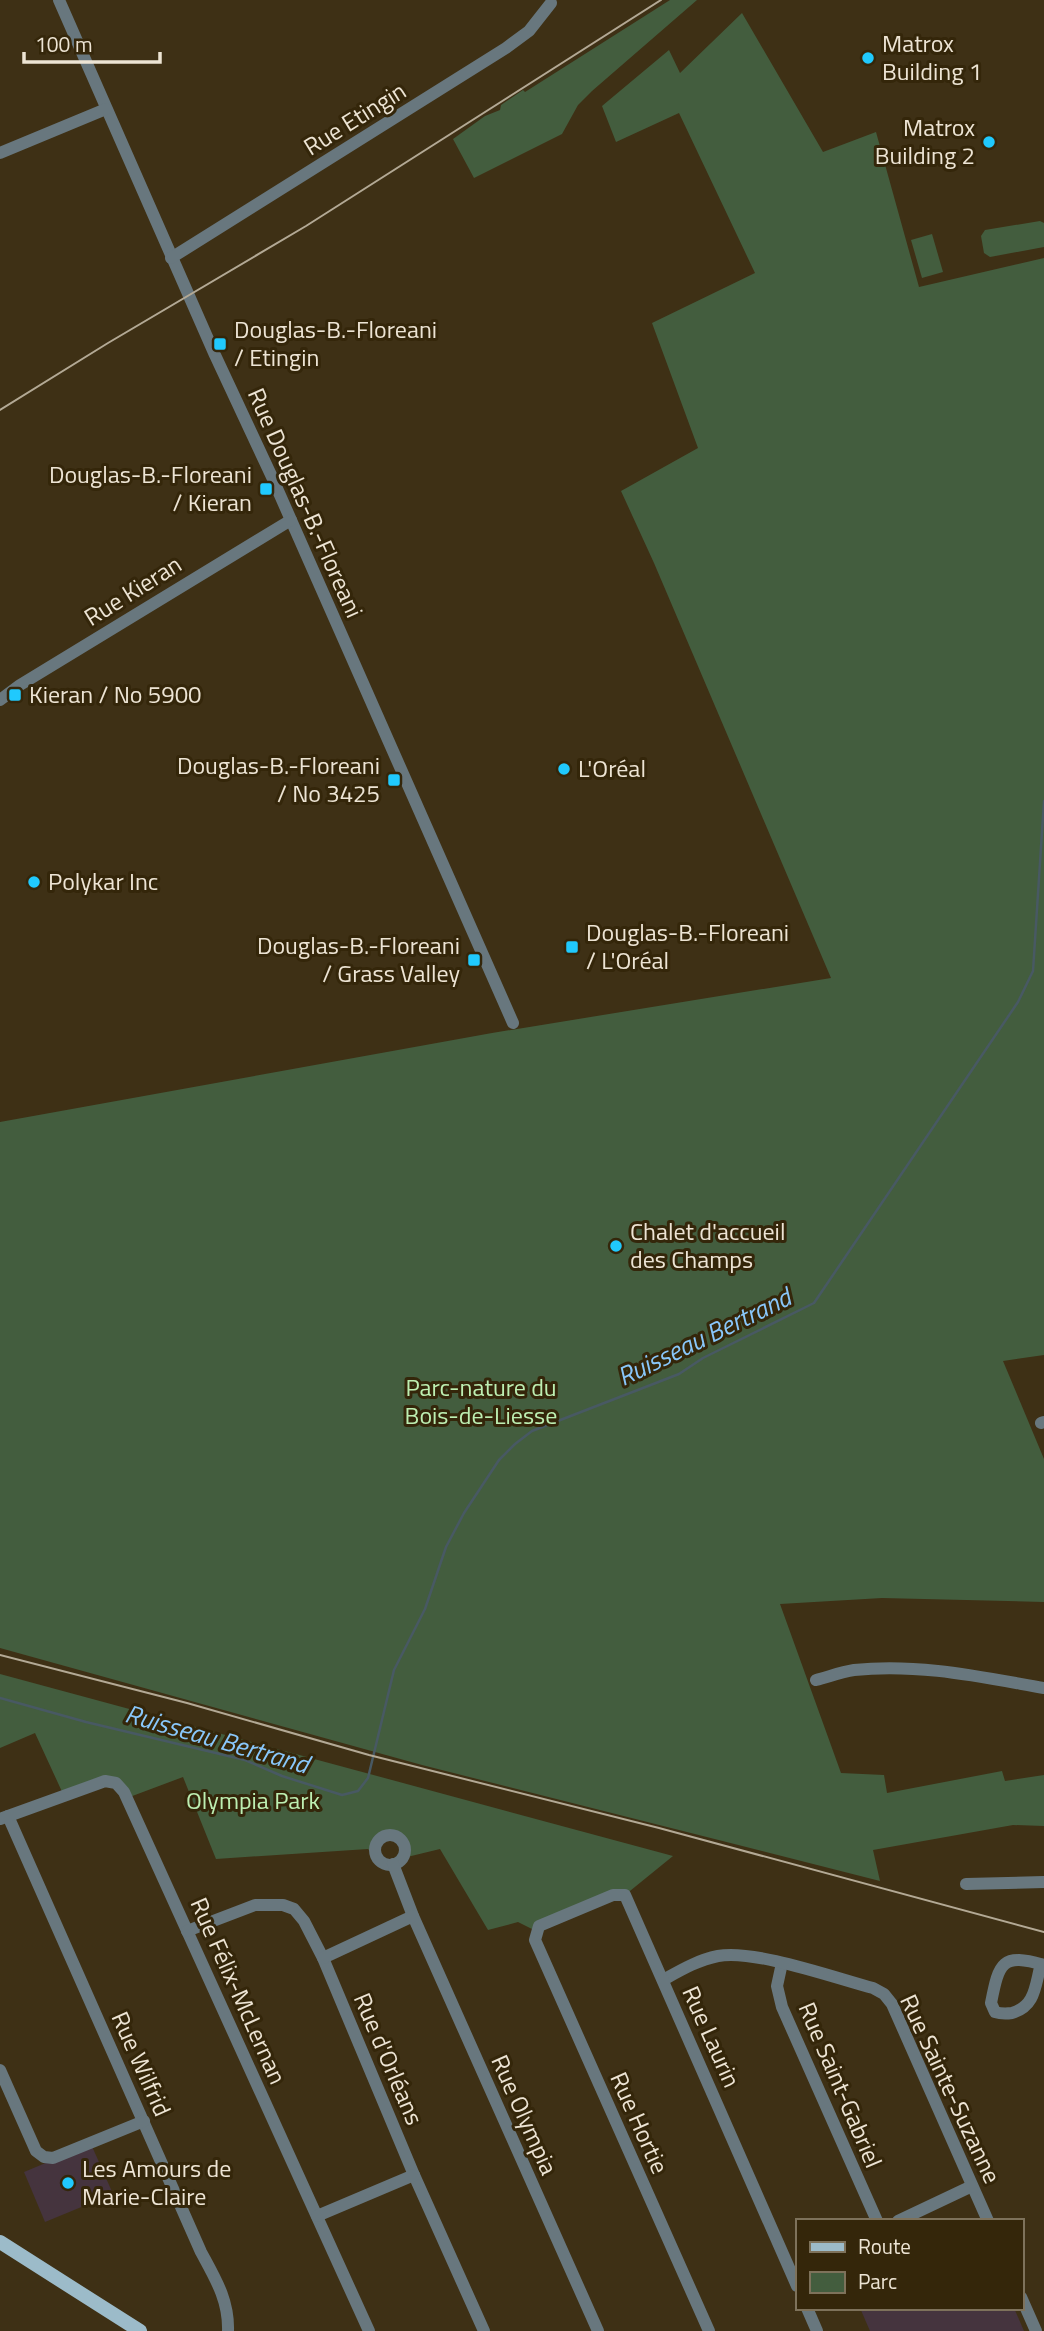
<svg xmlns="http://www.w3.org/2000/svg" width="1044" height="2331" viewBox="0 0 1044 2331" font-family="'Titillium Web',sans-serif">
<rect width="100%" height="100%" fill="#3e3015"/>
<g fill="#45343e">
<polygon points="91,2144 113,2194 45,2222 24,2172"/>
<polygon points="860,2308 1014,2308 1024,2331 870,2331"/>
</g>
<g fill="#435d3e">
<polygon points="670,0 697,0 592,91 578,105 562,134 474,178 453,139 485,116 500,110 501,105 523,90 525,92"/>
<polygon points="742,13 823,152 876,132 919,287 1044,258 1044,1355 1003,1361 1044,1459 1044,1602 882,1598 780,1604 841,1773 884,1775 887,1793 1002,1771 1005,1781 1044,1775 1044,1826 1013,1825 873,1850 880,1881 422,1765 0,1648 0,1122 492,1033 831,978 654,563 621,491 698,448 652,323 755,273 679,113 616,142 602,106 669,50 680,73"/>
<polygon points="1040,221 1044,223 1044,247 990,257 984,253 981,236 985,230"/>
<polygon points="932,234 943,272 922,278 911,240"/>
<path d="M0,1674l673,182 -48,39 -89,36 -18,-9 -30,8 -48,-81 -37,9c4,-11 0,-19 -10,-23l-9,1 -8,9 -1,8 5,8 -12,-12 -152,10 -33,-82 -56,21 -11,-15 -52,13 -29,-63 -35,15z"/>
</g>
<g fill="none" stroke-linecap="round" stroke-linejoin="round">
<polyline stroke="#485963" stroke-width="2.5" points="0,1698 86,1722 245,1760 282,1776 342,1795 358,1791 368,1778 394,1670 425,1609 446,1547 464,1513 499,1460 515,1444 532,1431 679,1374 703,1358 814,1303 1018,1002 1033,971 1044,801"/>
<g stroke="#68777e" stroke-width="12">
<polyline points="59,0 215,355 272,477 513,1023"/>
<polyline points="0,153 106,109"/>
<polyline points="171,258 506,48 529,31 551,3"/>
<polyline points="0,700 20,685 291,520"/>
<polyline points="1041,1423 1044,1422"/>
<path d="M816,1680c12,-3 25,-8 38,-10 64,-7 127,7 190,18"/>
<path d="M8,1816l193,436c14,26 28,48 27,79"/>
<polyline points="0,1819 105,1781 116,1783 124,1792 369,2331"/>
<circle cx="390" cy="1850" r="15"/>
<polyline points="393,1864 413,1916 598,2331"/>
<polyline points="966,1884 1044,1882"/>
<polyline points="187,1931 255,1905 283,1905 294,1909 304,1921 323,1958 414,2175 484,2331"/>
<polyline points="323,1958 413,1916"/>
<polyline points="782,1963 777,1986 782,2007 877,2221"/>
<path d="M1041,1964c-6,21 -5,42 -29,49 -7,1 -11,1 -17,-1l-4,-9c8,-41 11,-50 53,-38"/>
<path d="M663,1980c18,-10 35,-20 55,-24 36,-7 117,22 155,32l11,6 8,10 96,217"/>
<polyline points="0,2070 36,2151 44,2157 53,2158 144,2121"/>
<polyline points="317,2216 414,2175"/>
<polyline points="898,2221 972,2186"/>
<polyline points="1021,2297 1036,2331"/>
<polyline points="807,2308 817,2331"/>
<polyline points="709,2331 535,1940 539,1926 613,1895 625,1895 797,2286"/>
</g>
<polyline stroke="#9cbbc9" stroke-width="14" points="0,2242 140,2331"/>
<g stroke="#b3a995" stroke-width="2">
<polyline points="0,410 108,343 306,226 661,0"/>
<polyline points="0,1655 187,1703 369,1755 659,1828 1044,1932"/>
</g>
</g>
<g fill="#20c9fd" stroke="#34260a" stroke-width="2.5">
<circle cx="868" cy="58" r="7"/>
<circle cx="989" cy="142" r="7"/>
<rect x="213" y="337" width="14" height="14" rx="3.5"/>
<rect x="259" y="482" width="14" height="14" rx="3.5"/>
<rect x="8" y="688" width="14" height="14" rx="3.5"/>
<circle cx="564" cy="769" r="7"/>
<rect x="387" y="773" width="14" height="14" rx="3.5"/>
<circle cx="34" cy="882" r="7"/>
<rect x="565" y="940" width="14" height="14" rx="3.5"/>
<rect x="467" y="953" width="14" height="14" rx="3.5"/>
<circle cx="616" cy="1246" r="7"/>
<circle cx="68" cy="2183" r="7"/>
</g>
<g text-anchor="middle" stroke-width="6" stroke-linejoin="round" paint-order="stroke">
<g font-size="24" fill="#ede4d4" stroke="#34260a" text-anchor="start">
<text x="882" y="52">Matrox<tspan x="882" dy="28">Building 1</tspan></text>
<text x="975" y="136" text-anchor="end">Matrox<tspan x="975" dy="28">Building 2</tspan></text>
<text x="234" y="338">Douglas-B.-Floreani<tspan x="234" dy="28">/ Etingin</tspan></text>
<text x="252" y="483" text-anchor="end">Douglas-B.-Floreani<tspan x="252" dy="28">/ Kieran</tspan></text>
<text x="29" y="703">Kieran / No 5900</text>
<text x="380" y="774" text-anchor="end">Douglas-B.-Floreani<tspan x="380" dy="28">/ No 3425</tspan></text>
<text x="578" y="777">L'Oréal</text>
<text x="48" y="890">Polykar Inc</text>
<text x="586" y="941">Douglas-B.-Floreani<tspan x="586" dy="28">/ L'Oréal</tspan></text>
<text x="460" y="954" text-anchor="end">Douglas-B.-Floreani<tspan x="460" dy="28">/ Grass Valley</tspan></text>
<text x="630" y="1240">Chalet d'accueil<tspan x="630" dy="28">des Champs</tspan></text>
<text x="82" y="2177">Les Amours de<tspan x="82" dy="28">Marie-Claire</tspan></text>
</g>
<g font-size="24" fill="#ede4d4" stroke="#34260a">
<text transform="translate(355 119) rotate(-32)" y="8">Rue Etingin</text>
<text transform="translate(305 503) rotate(66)" y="8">Rue Douglas-B.-Floreani</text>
<text transform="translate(133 591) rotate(-32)" y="8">Rue Kieran</text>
<text transform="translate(238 1991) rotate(66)" y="8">Rue Félix-McLernan</text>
<text transform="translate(711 2037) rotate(66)" y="8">Rue Laurin</text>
<text transform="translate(388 2059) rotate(67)" y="8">Rue d'Orléans</text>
<text transform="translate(141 2064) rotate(66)" y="8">Rue Wilfrid</text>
<text transform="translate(840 2085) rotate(67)" y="8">Rue Saint-Gabriel</text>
<text transform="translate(950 2089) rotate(65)" y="8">Rue Sainte-Suzanne</text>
<text transform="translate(524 2115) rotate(66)" y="8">Rue Olympia</text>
<text transform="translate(639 2123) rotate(66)" y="8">Rue Hortie</text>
</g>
<g font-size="24" fill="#bdefb2" stroke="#34260a">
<text x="481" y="1396">Parc-nature du<tspan x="481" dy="28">Bois-de-Liesse</tspan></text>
<text x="253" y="1809">Olympia Park</text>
</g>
<g font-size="26" font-style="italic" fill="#89c7fa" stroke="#34260a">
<text transform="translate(704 1337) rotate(-26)" y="9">Ruisseau Bertrand</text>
<text transform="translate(217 1739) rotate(16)" y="9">Ruisseau Bertrand</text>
</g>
</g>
<rect x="796" y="2219" width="228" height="91" fill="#34260a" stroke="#7e725b" stroke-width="2"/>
<rect x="810" y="2242" width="35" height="10" fill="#9cbbc9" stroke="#7e725b" stroke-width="2"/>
<text x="858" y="2254" font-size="21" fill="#ede4d4">Route</text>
<rect x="810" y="2272" width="35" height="21" fill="#435d3e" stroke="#7e725b" stroke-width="2"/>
<text x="858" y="2289" font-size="21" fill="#ede4d4">Parc</text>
<path d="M24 52v10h136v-10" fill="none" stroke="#ede4d4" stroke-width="3.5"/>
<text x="35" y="52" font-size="21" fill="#ede4d4" stroke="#34260a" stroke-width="5" paint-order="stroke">100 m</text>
</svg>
